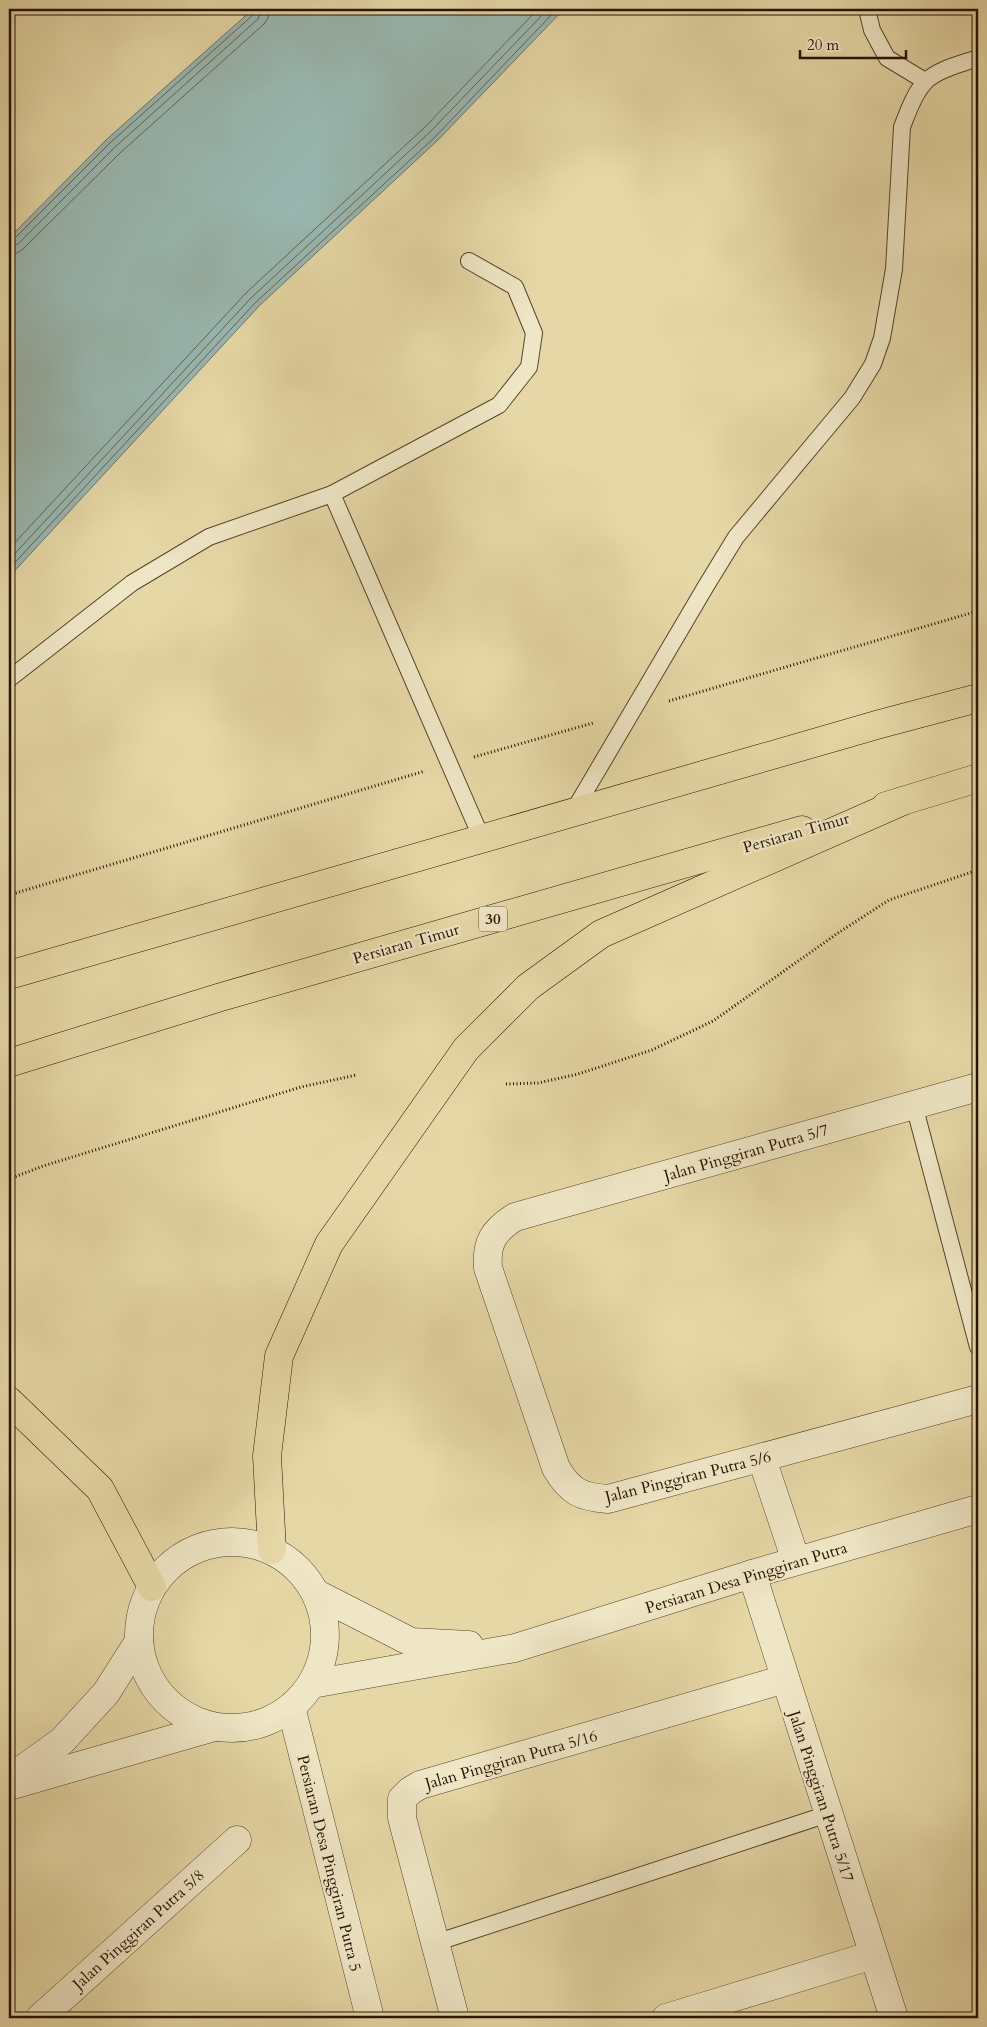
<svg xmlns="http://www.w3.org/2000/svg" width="987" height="2027" viewBox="0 0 987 2027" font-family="Cardo,serif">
<rect width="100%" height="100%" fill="#e6d8a6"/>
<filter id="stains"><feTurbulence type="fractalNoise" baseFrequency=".004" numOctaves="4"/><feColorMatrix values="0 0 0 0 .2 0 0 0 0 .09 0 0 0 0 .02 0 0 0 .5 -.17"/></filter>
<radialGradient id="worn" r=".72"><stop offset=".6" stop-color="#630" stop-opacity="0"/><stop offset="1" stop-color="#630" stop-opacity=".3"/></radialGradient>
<polygon fill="#99b8b1" stroke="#6b756a" points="253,9 564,9 438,140 259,306 9,577 9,238 107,139"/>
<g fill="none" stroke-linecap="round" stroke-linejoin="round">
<g stroke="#5f6458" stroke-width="1">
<polyline points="9,241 14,239 110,143 254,14 256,9"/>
<polyline points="9,247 18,244 115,147 258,19 262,9"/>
<polyline points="9,255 17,253 23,249 120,153 264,24 268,18 270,9"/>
<polyline points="9,549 246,293 425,127 538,9"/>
<polyline points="9,560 251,298 430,132 548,9"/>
<polyline points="9,569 255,303 435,137 557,9"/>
</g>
<g stroke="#55432a" stroke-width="18">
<g id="service">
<polyline points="867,9 872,30 887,58 925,81"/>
<polyline points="332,494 482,839"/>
<polyline points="9,679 132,583 209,537 332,494 499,405 529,367 534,333 515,287 469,261"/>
<path d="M573,812l133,-226 30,-49 116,-139 21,-34 9,-26 12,-69 8,-142c6,-15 12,-33 23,-45 13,-13 36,-18 53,-24"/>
<polyline points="914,1105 978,1347"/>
<polyline points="435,1943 828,1814"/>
</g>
</g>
<g stroke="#55432a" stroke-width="29">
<g id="minor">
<path d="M978,1087l-463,130c-22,14 -29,26 -27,51l68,200c14,24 25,29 52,31l370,-100"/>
<polyline points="762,1459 796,1561"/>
<polyline points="752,1574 894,2018"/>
<polyline points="317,1594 411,1642 469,1645"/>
<polyline points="312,1684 515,1648 752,1574 978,1509"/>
<polyline points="291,1707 370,2018"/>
<polyline points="40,2018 237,1840"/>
<polyline points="455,2018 402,1818 402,1799 410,1791 420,1785 785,1679"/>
<polyline points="666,2018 873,1955"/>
</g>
</g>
<g stroke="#55432a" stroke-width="29">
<g id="tertiary">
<circle cx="232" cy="1635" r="93"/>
<polyline points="9,1779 62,1741 106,1693 139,1641"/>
<polyline points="9,1786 214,1727"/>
</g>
</g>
<g stroke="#251100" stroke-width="29">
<g id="primary">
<polyline points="886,806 978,778"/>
<polyline points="9,975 880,724 978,698"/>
<polyline points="9,1063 221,997 802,830"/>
<polyline points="9,1401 100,1489 152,1587"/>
<polyline points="272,1550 267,1456 279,1356 329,1244 466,1049 528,987 601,934 903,801"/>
</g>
</g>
<g stroke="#251100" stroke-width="3" stroke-dasharray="1 2.5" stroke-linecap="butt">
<polyline points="669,701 978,611"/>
<polyline points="474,757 593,723"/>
<polyline points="9,895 425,771"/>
<polyline points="506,1084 538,1083 578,1074 652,1050 713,1021 838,933 889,900 978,870"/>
<polyline points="9,1179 43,1166 301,1087 356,1075"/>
</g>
<use href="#service" stroke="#efe6c5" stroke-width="16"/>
<use href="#minor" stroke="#efe6c5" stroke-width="28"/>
<use href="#tertiary" stroke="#efe6c5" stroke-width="28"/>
<use href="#primary" stroke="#e6d8a6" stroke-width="28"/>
</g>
<g text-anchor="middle" stroke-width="4.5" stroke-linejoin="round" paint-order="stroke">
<rect fill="#efe6c5" stroke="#62513b" stroke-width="1" x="479" y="906.5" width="28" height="25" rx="4"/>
<g font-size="15" font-weight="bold" fill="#251100">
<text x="493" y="924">30</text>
</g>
<g font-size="16" fill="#251100" stroke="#efe6c5">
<text transform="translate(796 832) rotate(-16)" y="6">Persiaran Timur</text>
<text transform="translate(406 943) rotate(-16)" y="6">Persiaran Timur</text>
<text transform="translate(746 1152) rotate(-16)" y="6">Jalan Pinggiran Putra 5/7</text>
<text transform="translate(688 1476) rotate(-14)" y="6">Jalan Pinggiran Putra 5/6</text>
<text transform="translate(746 1577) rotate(-17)" y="6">Persiaran Desa Pinggiran Putra</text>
<text transform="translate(511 1759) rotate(-16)" y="6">Jalan Pinggiran Putra 5/16</text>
<text transform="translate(822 1796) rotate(72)" y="6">Jalan Pinggiran Putra 5/17</text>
<text transform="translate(330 1863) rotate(76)" y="6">Persiaran Desa Pinggiran Putra 5</text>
<text transform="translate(138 1929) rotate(-42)" y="6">Jalan Pinggiran Putra 5/8</text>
</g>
</g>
<rect width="987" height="2027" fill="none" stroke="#e6d8a6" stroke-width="30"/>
<rect x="10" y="10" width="967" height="2007" fill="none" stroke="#251100" stroke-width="2.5"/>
<rect x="15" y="15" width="957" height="1997" fill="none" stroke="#251100"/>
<path d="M800 50v8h106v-8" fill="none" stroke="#251100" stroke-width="2.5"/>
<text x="807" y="50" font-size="15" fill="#251100" stroke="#efe6c5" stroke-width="4" paint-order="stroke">20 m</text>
<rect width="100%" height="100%" filter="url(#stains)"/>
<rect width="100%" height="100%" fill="url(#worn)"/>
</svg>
